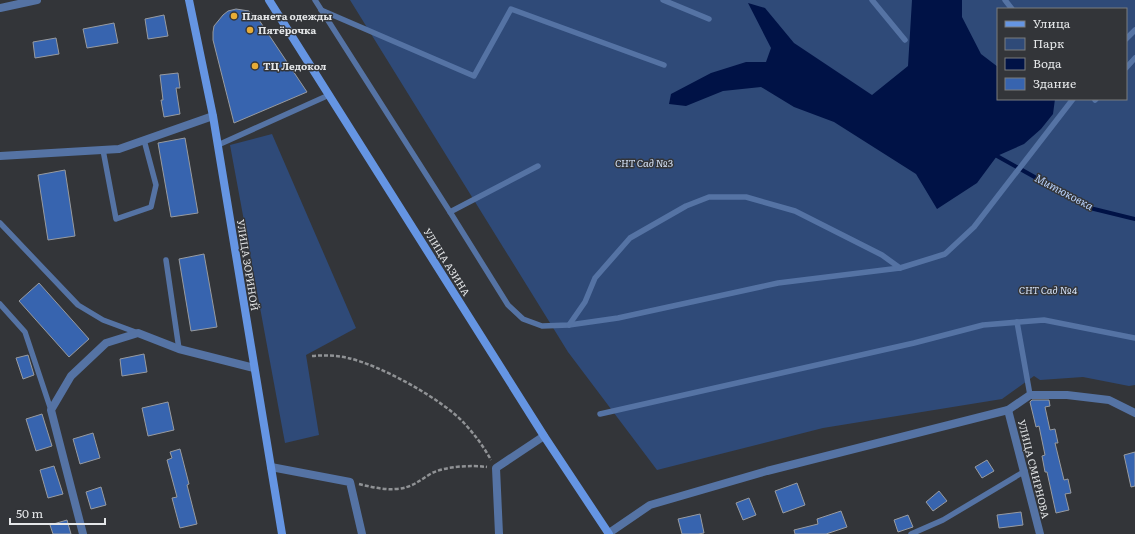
<svg xmlns="http://www.w3.org/2000/svg" width="1135" height="534" viewBox="0 0 1135 534" font-family="Literata,serif">
<rect width="100%" height="100%" fill="#333539"/>
<g fill="#2f4a78" fill-rule="evenodd">
<path d="M350,0h785v385l-6,1 -46,-9 -43,3 -6,-4 -32,23 -179,29 -166,42 -89,-118zM998,9h128v90h-128z"/>
<polygon points="272,134 356,328 306,355 319,435 285,443 230,145"/>
</g>
<polygon fill="#001246" points="912,0 962,0 962,17 981,54 998,67 998,99 1055,99 1053,114 1041,129 1024,144 997,156 977,183 937,209 916,174 834,122 794,107 761,87 723,91 686,106 669,104 671,94 711,73 746,62 766,62 771,48 748,3 765,8 794,43 872,95 908,66"/>
<g fill="none" stroke-linecap="round" stroke-linejoin="round">
<polyline stroke="#001246" stroke-width="4" points="997,156 1090,208 1135,219"/>
</g>
<g fill="#3764af" stroke="#989ba0">
<polygon points="236,9 249,11 259,20 307,92 234,123 213,40 213,32 214,26 223,15 228,11"/>
<polygon points="164,15 168,36 148,39 145,19"/>
<polygon points="114,23 118,43 87,48 83,29"/>
<polygon points="56,38 59,54 35,58 33,42"/>
<polygon points="178,73 180,88 176,88 180,114 164,117 161,100 163,100 160,75"/>
<polygon points="185,138 198,213 171,217 158,143"/>
<polygon points="65,170 75,236 48,240 38,175"/>
<polygon points="204,254 217,327 191,331 179,259"/>
<polygon points="39,283 89,339 69,357 19,301"/>
<polygon points="144,354 147,372 122,376 120,359"/>
<polygon points="28,355 34,375 23,379 16,358"/>
<polygon points="1032,400 1049,400 1050,406 1045,407 1050,430 1055,429 1058,443 1055,443 1064,480 1068,479 1071,493 1065,494 1069,510 1056,513 1047,472 1045,472 1042,456 1045,455 1039,426 1036,427 1030,402"/>
<polygon points="168,402 174,430 148,436 142,408"/>
<polygon points="42,414 52,446 36,451 26,419"/>
<polygon points="93,433 100,458 80,464 73,439"/>
<polygon points="180,449 189,484 187,485 197,524 180,528 172,498 177,497 167,460 172,458 170,452"/>
<polygon points="1135,452 1135,486 1131,487 1124,455"/>
<polygon points="987,460 994,471 982,478 975,467"/>
<polygon points="54,466 63,494 48,498 40,470"/>
<polygon points="797,483 805,505 783,513 775,491"/>
<polygon points="101,487 106,505 91,509 86,492"/>
<polygon points="939,491 947,501 933,511 926,502"/>
<polygon points="749,498 756,515 743,520 736,503"/>
<polygon points="841,511 847,527 826,534 795,534 794,530 818,524 817,519"/>
<polygon points="1021,512 1023,525 999,528 997,515"/>
<polygon points="700,514 704,533 698,534 682,534 678,519"/>
<polygon points="908,515 913,527 898,532 894,520"/>
<polygon points="67,520 71,534 53,534 50,525"/>
</g>
<g fill="none" stroke-linecap="round" stroke-linejoin="round">
<g stroke="#909295" stroke-width="2.5" stroke-dasharray="4 2" stroke-linecap="butt">
<path d="M312,356c12,-1 24,-1 36,2 32,7 94,41 116,65 11,12 20,24 27,37"/>
<path d="M359,484c12,3 25,6 37,5 16,-1 24,-9 36,-16 15,-7 39,-8 55,-6"/>
</g>
<g stroke="#5573a4" stroke-width="5.5">
<polyline points="315,0 450,212 538,166"/>
<polyline points="663,0 709,19"/>
<polyline points="872,0 905,40"/>
<polyline points="1005,0 1012,9"/>
<polyline points="321,10 474,76 511,9 664,65"/>
<polyline points="1126,39 1135,30"/>
<polyline points="1126,68 1135,58"/>
<polyline points="1095,100 1096,99"/>
<polyline points="218,145 329,95"/>
<polyline points="103,150 116,219 151,207 156,185 144,140"/>
<polyline points="450,212 508,305 523,319 542,326 569,325 618,318 778,283 900,268 945,254 974,227 1073,99"/>
<polyline points="0,223 78,305 103,320 138,333"/>
<polyline points="166,260 179,349"/>
<polyline points="0,304 25,332 51,410"/>
<polyline points="1017,322 1030,395"/>
<polyline points="569,325 585,302 595,278 630,238 686,206 709,197 746,197 795,211 882,255 900,268"/>
<polyline points="600,414 914,343 983,325 1044,320 1135,338"/>
<polyline points="911,534 943,520 1025,471"/>
</g>
<g stroke="#5573a4" stroke-width="8">
<polyline points="0,8 37,0"/>
<polyline points="0,156 119,149 213,116"/>
<polyline points="1008,410 1040,534"/>
<polyline points="271,467 350,482 362,534"/>
<polyline points="609,533 650,505 767,471 1008,410 1030,395 1067,395 1109,400 1135,413"/>
<polyline points="83,534 51,410 71,376 106,343 138,333 179,349 254,368"/>
<polyline points="499,534 496,468 544,436"/>
</g>
<g stroke="#6595e3" stroke-width="8">
<polyline points="189,0 213,116 282,534"/>
<polyline points="269,0 544,436 609,534"/>
</g>
</g>
<g fill="#e7ac37" stroke="#333539" stroke-width="1.5">
<circle cx="234" cy="16" r="4"/>
<circle cx="250" cy="30" r="4"/>
<circle cx="255" cy="66" r="4"/>
</g>
<g text-anchor="middle" stroke-width="3" stroke-linejoin="round" paint-order="stroke">
<g font-size="10" font-weight="bold" fill="#e5e7e9" stroke="#333539" text-anchor="start">
<text x="242" y="20">Планета одежды</text>
<text x="258" y="34">Пятёрочка</text>
<text x="263" y="70">ТЦ Ледокол</text>
</g>
<g font-size="10" font-style="italic" fill="#d8e5fa" stroke="#333539">
<text x="644" y="167">СНТ Сад №3</text>
<text x="1048" y="294">СНТ Сад №4</text>
</g>
<g font-size="10" fill="#e5e7e9" stroke="#333539">
<text transform="translate(447 262) rotate(58)" y="4">УЛИЦА АЗИНА</text>
<text transform="translate(248 265) rotate(81)" y="4">УЛИЦА ЗОРИНОЙ</text>
<text transform="translate(1034 469) rotate(76)" y="4">УЛИЦА СМИРНОВА</text>
</g>
<g font-size="11" font-style="italic" fill="#b6cff8" stroke="#333539">
<text transform="translate(1064 192) rotate(28)" y="4">Митюковка</text>
</g>
</g>
<rect x="997" y="8" width="130" height="92" fill="#333539" stroke="#7a7c7f"/>
<rect x="1005" y="21" width="20" height="6" fill="#6595e3" stroke="#7a7c7f"/>
<text x="1033" y="28" font-size="12" fill="#e5e7e9">Улица</text>
<rect x="1005" y="38" width="20" height="12" fill="#2f4a78" stroke="#7a7c7f"/>
<text x="1033" y="48" font-size="12" fill="#e5e7e9">Парк</text>
<rect x="1005" y="58" width="20" height="12" fill="#001246" stroke="#7a7c7f"/>
<text x="1033" y="68" font-size="12" fill="#e5e7e9">Вода</text>
<rect x="1005" y="78" width="20" height="12" fill="#3764af" stroke="#7a7c7f"/>
<text x="1033" y="88" font-size="12" fill="#e5e7e9">Здание</text>
<path d="M10 518v6h95v-6" fill="none" stroke="#e5e7e9" stroke-width="2"/>
<text x="16" y="518" font-size="12" fill="#e5e7e9" stroke="#333539" stroke-width="3" paint-order="stroke">50 m</text>
</svg>
